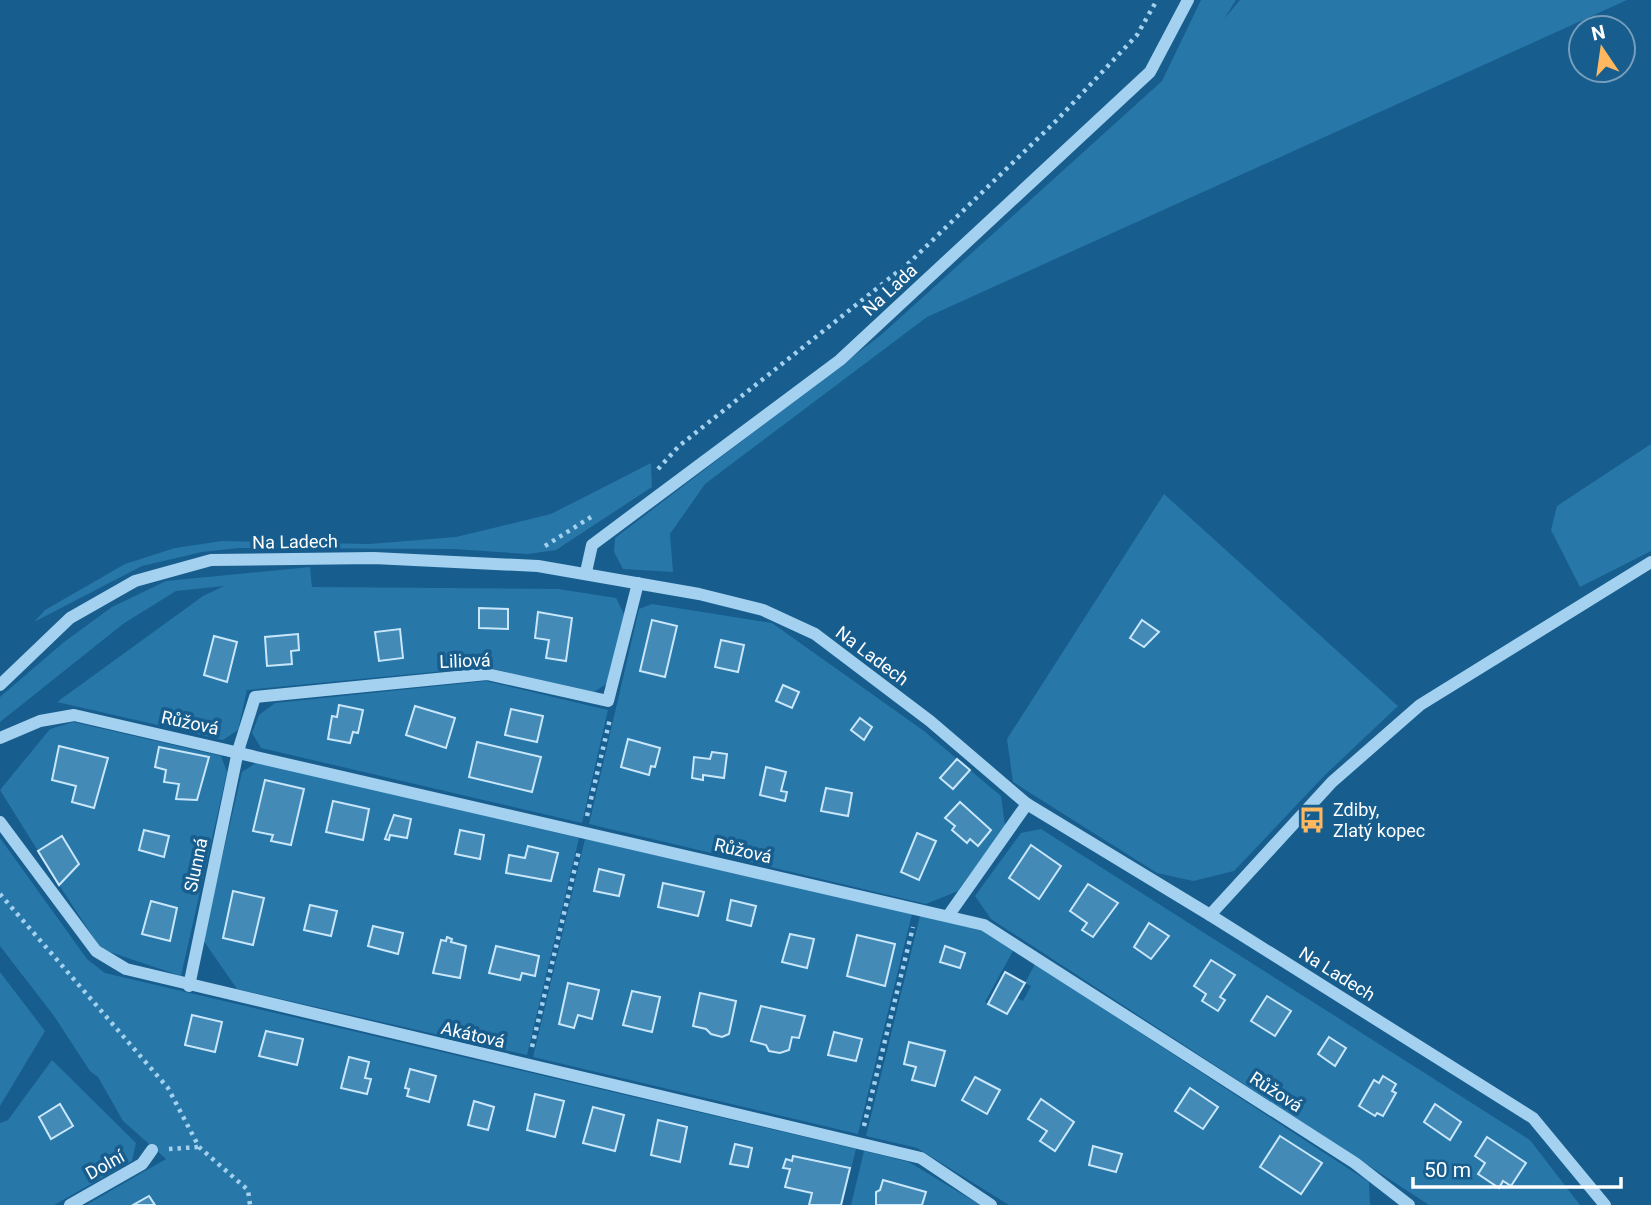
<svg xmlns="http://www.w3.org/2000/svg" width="1651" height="1205" viewBox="0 0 1651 1205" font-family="Roboto,sans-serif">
<rect width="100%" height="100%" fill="#175d8d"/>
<g fill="#2777a9">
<polygon points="1201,0 1236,0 1224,19 1240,0 1627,0 927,317 705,484 670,534 673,572 623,569 614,552 615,538 881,335 1162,81"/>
<polygon points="1651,444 1651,551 1580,587 1551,530 1557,506"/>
<polygon points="651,463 652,487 556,550 528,554 454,549 239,548 202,552 142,566 34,622 45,610 125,564 175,548 222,541 369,544 456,537 551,514"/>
<polygon points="1164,494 1398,706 1325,775 1234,871 1193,881 1157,873 1013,782 1007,739"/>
<polygon points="310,567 312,587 558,589 616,598 624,614 608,683 594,692 485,667 247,690 238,730 223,740 57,702 203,596 224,586 176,591 123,624 0,722 0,697 64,642 112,607 166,581"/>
<polygon points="652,604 772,623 924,731 957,759 940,778 953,789 970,770 1001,796 1005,826 958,891 926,904 589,824 639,609"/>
<polygon points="486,681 608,710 582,823 261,748 252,733 259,715 275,703"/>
<polygon points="73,722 221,756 227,772 181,976 101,949 59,885 79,864 62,837 38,851 0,790 50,729"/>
<polygon points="257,762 579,838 527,1055 237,989 203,940 242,772"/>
<polygon points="1041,829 1530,1140 1580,1205 1429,1205 991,919 975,896 1021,833"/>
<polygon points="0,838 87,959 105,973 856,1149 842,1205 86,1205 166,1159 123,1121 98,1077 90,1071 54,1016 0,946"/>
<polygon points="585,839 912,914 858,1134 533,1057"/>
<polygon points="920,916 985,931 1014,949 985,1002 1008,1014 1017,998 1023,1001 1031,986 1025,983 1035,964 1369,1182 1370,1205 1009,1205 917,1148 866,1136"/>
<polygon points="0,972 45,1031 0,1106"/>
<polygon points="52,1060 136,1143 132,1161 54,1205 0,1205 0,1123 8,1120"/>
<polygon points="864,1151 909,1162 980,1205 851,1205"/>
</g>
<g fill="#448ab7" stroke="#c9e7fb" stroke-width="2">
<polygon points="479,608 508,609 508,629 479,628"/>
<polygon points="538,612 572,618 566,661 546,658 549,640 535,638"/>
<polygon points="652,620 677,626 665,677 640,671"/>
<polygon points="1142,620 1159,632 1144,647 1130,638"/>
<polygon points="400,629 403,658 379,661 375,632"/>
<polygon points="298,634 299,650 291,651 292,664 267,666 265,637"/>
<polygon points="214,636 237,642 227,682 204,675"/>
<polygon points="721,640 744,645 738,672 715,667"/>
<polygon points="783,685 799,692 792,708 776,701"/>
<polygon points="339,705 363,710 358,733 353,732 350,743 328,739 332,716 337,717"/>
<polygon points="415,706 455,718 446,748 406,735"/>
<polygon points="511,709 543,716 537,742 505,735"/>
<polygon points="860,718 872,727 864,740 851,730"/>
<polygon points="628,739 660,748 655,767 651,766 649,775 621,767"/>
<polygon points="477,742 541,757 532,792 469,777"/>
<polygon points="59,746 108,758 94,808 72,802 76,786 52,780"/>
<polygon points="159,747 209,757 197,800 176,799 179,784 164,782 166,770 155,767"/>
<polygon points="712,752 727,754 724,778 703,775 703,780 692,778 694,757 710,759"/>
<polygon points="957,759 970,770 953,789 940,778"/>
<polygon points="766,767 786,772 781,791 787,792 785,801 760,795"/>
<polygon points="265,780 304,789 291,845 271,841 273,835 253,831"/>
<polygon points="826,788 852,793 848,816 821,811"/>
<polygon points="333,801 369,809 363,840 326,832"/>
<polygon points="960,802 991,830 978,846 970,839 967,843 952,830 955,826 945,818"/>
<polygon points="394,815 411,819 407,838 390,835 389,840 385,839"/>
<polygon points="144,830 169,836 164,857 139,850"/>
<polygon points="460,830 484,835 480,859 455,854"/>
<polygon points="917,833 936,841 919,880 901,872"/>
<polygon points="62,836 79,864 59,885 38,851"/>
<polygon points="1031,845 1061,866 1039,899 1009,878"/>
<polygon points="528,846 558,853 551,881 506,873 509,855 525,858"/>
<polygon points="599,869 624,875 619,896 594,891"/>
<polygon points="663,883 704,892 698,916 658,907"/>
<polygon points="1088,884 1118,903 1093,937 1082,930 1087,923 1070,911"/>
<polygon points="233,891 264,898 253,945 223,938"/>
<polygon points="731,900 756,906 751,926 727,920"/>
<polygon points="151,901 177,908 170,941 142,934"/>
<polygon points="310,905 337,911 331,936 304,930"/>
<polygon points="1149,923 1169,936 1151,959 1134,947"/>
<polygon points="373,926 403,933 398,954 368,946"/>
<polygon points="790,934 814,939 807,968 782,962"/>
<polygon points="857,935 895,944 885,986 847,976"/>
<polygon points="447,937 452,939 451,942 466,946 460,978 433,973 441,940 446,941"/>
<polygon points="496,946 539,956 535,976 522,973 520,980 489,973"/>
<polygon points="945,946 965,953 960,968 940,962"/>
<polygon points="1211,960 1235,975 1220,997 1225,1000 1218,1011 1202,1001 1206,994 1194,986"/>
<polygon points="1005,972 1025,983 1007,1014 988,1004"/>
<polygon points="568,983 599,990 592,1019 578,1015 574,1028 559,1024"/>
<polygon points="632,991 660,997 652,1032 623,1025"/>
<polygon points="700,993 736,1001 729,1034 722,1037 711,1034 706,1029 693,1026"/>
<polygon points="1267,996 1291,1011 1275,1036 1251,1021"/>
<polygon points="761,1006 805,1016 799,1038 792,1037 789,1050 780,1053 769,1051 766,1045 751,1041"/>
<polygon points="192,1015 222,1022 215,1052 185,1045"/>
<polygon points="266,1031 303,1039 297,1065 259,1056"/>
<polygon points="834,1032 862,1039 856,1061 828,1055"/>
<polygon points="1329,1037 1346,1048 1335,1066 1318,1054"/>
<polygon points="909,1042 945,1051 935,1086 912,1080 916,1067 904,1064"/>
<polygon points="349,1057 369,1062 365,1078 371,1079 367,1094 341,1088"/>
<polygon points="410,1069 436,1076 429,1102 407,1096 409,1089 405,1088"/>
<polygon points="1383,1076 1396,1084 1392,1091 1396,1093 1383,1116 1377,1113 1375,1116 1359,1106 1374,1080 1379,1083"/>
<polygon points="975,1077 1000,1090 987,1114 962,1100"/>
<polygon points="1190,1088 1218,1107 1203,1129 1175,1111"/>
<polygon points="535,1094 564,1101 555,1137 527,1130"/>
<polygon points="1041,1099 1074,1122 1055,1151 1040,1141 1047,1131 1028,1119"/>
<polygon points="474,1101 494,1107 488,1130 468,1125"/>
<polygon points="60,1104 73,1126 51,1139 39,1117"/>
<polygon points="1435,1104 1461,1122 1450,1140 1424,1122"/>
<polygon points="593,1107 624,1115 615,1151 583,1143"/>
<polygon points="658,1120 687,1127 680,1162 651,1155"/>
<polygon points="1280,1136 1322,1163 1301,1194 1260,1167"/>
<polygon points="1487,1137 1526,1163 1511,1186 1503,1181 1499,1188 1478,1174 1485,1163 1475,1156"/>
<polygon points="735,1144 752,1148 748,1167 730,1164"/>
<polygon points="1093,1146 1122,1154 1116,1172 1089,1165"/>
<polygon points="793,1156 850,1168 841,1205 809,1205 812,1193 785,1187 790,1169 783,1168 786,1159 792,1161"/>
<polygon points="883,1180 926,1192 922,1205 876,1205 876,1192 880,1190"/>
<polygon points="149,1196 155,1205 133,1205"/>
</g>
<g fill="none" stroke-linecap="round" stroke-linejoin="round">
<g stroke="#a3d1ef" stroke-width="4.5" stroke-dasharray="3.5 5" stroke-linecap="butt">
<polyline points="658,469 679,446 910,262 1057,120 1137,35 1157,0"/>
<polyline points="545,546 591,517"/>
<polyline points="587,816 610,719"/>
<polyline points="0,894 168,1088 199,1147 248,1190 250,1205"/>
<polyline points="532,1047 579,851"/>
<polyline points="864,1126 913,927"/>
<polyline points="169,1149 199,1147"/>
</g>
<g stroke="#a3d1ef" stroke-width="12">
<polyline points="586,572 592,545 840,360 1150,72 1188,0"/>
<polyline points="0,685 70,618 135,581 211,560 374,558 538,566 699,594 763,610 815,634 930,721 1027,804 1210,915 1533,1118 1605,1205"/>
<polyline points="0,738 40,721 74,715 984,925 1355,1163 1409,1205"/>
<polyline points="0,822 96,951 126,969 921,1158 991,1205"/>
<polyline points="1210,915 1332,782 1420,705 1651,562"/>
<polyline points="948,916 1027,804"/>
<polyline points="189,986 238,751 255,697 487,674 608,701 638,583"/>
<polyline points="70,1205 142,1164 152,1150"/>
</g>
</g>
<defs>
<g id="bus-bare" transform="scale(2.1)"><path d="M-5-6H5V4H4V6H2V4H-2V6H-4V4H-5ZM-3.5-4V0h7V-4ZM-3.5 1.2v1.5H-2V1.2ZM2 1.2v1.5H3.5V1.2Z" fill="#ffb860" stroke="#175d8d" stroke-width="2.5" paint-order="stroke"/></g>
</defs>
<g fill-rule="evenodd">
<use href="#bus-bare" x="1312" y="820"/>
</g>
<g text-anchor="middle" stroke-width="7" stroke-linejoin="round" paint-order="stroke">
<g font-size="18" fill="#fff" stroke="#175d8d">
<text transform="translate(890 290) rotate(-43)" y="6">Na Lada</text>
<text transform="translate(295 542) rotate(-1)" y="6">Na Ladech</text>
<text transform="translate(872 656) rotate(37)" y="6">Na Ladech</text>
<text transform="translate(465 661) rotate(-2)" y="6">Liliová</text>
<text transform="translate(190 723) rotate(12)" y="6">Růžová</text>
<text transform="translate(743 851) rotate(13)" y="6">Růžová</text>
<text transform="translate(196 865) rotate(-78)" y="6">Slunná</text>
<text transform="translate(1337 974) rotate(32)" y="6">Na Ladech</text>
<text transform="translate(473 1035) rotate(13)" y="6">Akátová</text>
<text transform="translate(1276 1092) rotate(33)" y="6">Růžová</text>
<text transform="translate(105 1165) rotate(-29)" y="6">Dolní</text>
</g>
<g font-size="18" fill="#fff" stroke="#175d8d" text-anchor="start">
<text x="1333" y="816">Zdiby,<tspan x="1333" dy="21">Zlatý kopec</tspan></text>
</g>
</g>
<g transform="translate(1602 49) rotate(347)"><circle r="33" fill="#175d8d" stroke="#749ebb" stroke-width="2"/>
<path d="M0-5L12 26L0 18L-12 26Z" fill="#ffb860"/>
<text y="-10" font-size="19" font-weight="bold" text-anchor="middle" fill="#ffffff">N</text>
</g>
<path d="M1413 1177v10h208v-10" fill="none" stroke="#ffffff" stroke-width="3.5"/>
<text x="1424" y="1177" font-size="21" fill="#ffffff" stroke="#175d8d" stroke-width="5" paint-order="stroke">50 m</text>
</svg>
